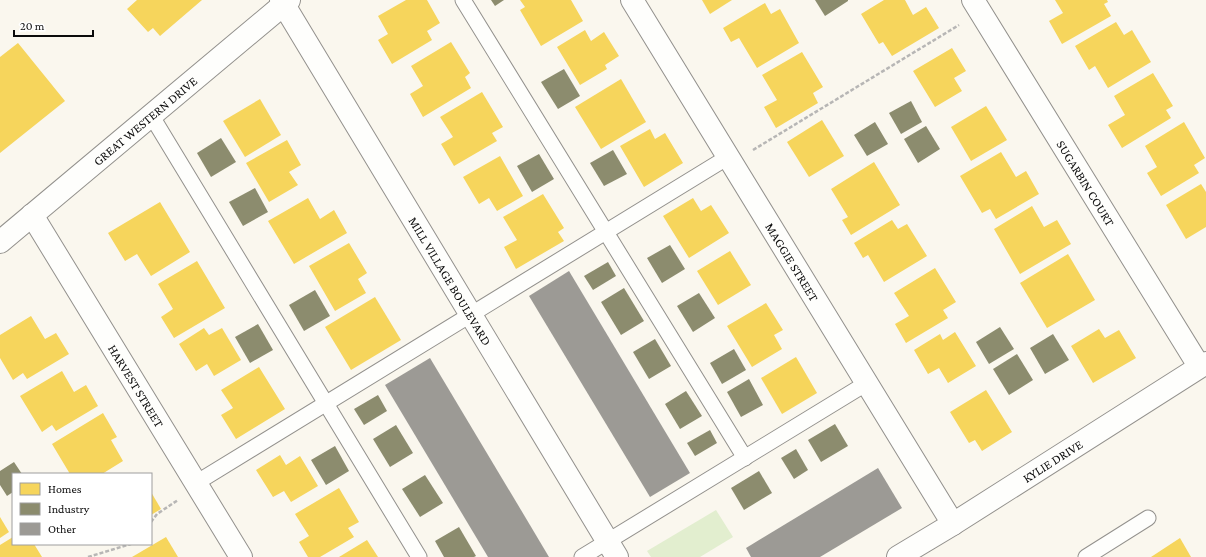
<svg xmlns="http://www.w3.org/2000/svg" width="1206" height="557" font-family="'Crimson Pro',serif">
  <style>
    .green { fill: #e2eecf }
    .homes { fill: #f6d55c }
    .industry { fill: #8c8c6e }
    .building { fill: #9c9a95 }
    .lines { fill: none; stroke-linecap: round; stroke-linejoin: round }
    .lane-casing { stroke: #93918d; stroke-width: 17 }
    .street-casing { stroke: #93918d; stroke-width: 24 }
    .path { stroke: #b7b6b5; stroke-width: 2.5; stroke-dasharray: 4 2; stroke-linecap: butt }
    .lane { stroke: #fefefc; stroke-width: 15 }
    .street { stroke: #fefefc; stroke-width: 22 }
    .labels { text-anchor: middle; stroke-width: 4; stroke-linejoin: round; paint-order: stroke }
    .street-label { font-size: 13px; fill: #0b0b0b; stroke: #fff }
  </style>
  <rect width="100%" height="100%" fill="#faf7ee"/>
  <!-- green -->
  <polygon class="green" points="716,510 733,537 700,557 651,557 647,551"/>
  <!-- homes -->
  <g class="homes">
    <polygon points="137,0 202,0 160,36 153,28 148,32 127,9"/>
    <polygon points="406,0 427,0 440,23 427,31 432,40 392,64 378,40 388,34 378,16"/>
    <polygon points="520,0 571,0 583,21 541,46 520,10 525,7"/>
    <polygon points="702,0 732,0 710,14"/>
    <polygon points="884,0 905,0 913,15 926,7 939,28 892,56 883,42 879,44 861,14"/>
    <polygon points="1055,0 1107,0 1108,2 1104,4 1111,16 1062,44 1049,21 1063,13"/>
    <polygon points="765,3 771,14 780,9 799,43 757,68 739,38 731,42 723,28"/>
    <polygon points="1116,22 1124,35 1132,30 1151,62 1108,88 1095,66 1089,70 1075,46"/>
    <polygon points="585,30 591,41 604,32 619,56 605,65 607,69 580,85 557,47"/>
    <polygon points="451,42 470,73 465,77 471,88 423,117 410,94 423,86 411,66"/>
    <polygon points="18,43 65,101 0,153 0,57"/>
    <polygon points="952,48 966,71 954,78 962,91 935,107 913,71"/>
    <polygon points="802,52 823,87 813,93 818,103 776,128 764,107 777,100 762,75"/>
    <polygon points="1153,73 1173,106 1166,110 1171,118 1122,148 1108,125 1125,115 1114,96"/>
    <polygon points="621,79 646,122 601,149 575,107"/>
    <polygon points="482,92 503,127 492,133 497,141 454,166 441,144 453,137 440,117"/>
    <polygon points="260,99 281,135 245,157 223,121"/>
    <polygon points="986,106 1007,140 971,161 951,127"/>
    <polygon points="822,120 844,156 809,177 787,142"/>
    <polygon points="1184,122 1205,158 1194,165 1199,173 1161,196 1147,173 1157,167 1145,146"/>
    <polygon points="650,129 655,139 665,133 683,163 644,187 620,146"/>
    <polygon points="287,140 301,165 289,172 298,185 269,202 246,163"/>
    <polygon points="1001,152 1016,177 1026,171 1039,194 996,219 990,209 982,213 960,176"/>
    <polygon points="500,156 523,196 497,211 489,198 479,204 463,177"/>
    <polygon points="874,162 900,205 851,235 842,220 848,217 831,189"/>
    <polygon points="1201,184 1206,192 1206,227 1186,239 1166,205"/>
    <polygon points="543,194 564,228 558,232 564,241 516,269 504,247 517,240 503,217"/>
    <polygon points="308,198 320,219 334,210 347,233 294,264 268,221"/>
    <polygon points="693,198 701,211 711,205 729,233 689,258 663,216"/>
    <polygon points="160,202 190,252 151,276 137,254 125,261 108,233"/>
    <polygon points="1032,206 1044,227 1057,220 1071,244 1020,274 994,229"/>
    <polygon points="892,220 898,229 907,224 927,256 884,282 868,255 863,258 854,243"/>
    <polygon points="349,243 367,273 358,279 366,293 335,311 309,266"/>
    <polygon points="730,251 751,285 718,305 697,271"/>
    <polygon points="1068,254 1095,300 1047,328 1020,283"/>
    <polygon points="197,261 225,308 174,338 161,317 173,309 158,284"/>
    <polygon points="935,268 956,302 943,310 948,318 906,343 895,324 909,316 894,293"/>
    <polygon points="375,297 401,340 351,370 325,327"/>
    <polygon points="766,303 783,330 774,335 782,349 752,367 727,326"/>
    <polygon points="31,316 45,339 56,333 69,354 27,379 23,373 13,380 0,358 0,335"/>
    <polygon points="204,328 209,335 222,328 241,360 214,376 207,364 196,371 179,344"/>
    <polygon points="1099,329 1105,338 1119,330 1136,358 1093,383 1071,346"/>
    <polygon points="955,332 976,366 948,383 939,368 928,374 914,350 940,334 943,340"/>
    <polygon points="796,357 817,393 782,414 761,378"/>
    <polygon points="259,367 285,409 236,439 221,415 233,408 221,390"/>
    <polygon points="62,371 74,392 86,385 98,406 56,431 52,425 42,432 20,396"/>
    <polygon points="986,390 1012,432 982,451 975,440 969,443 950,412"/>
    <polygon points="103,413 117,437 111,440 123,461 102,474 70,474 52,444"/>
    <polygon points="280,455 286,465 300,456 318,486 291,502 284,491 273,497 256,470"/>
    <polygon points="339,488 359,522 348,528 354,537 320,557 308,557 299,542 309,536 295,514"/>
    <polygon points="151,492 161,509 151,515"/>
    <polygon points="0,517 9,532 0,538"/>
    <polygon points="13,537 13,544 34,544 42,557 0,557 0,545"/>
    <polygon points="166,537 178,557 132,557"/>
    <polygon points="1180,538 1191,557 1151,557"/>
    <polygon points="367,540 378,557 339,557"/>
  </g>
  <!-- industry -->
  <g class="industry">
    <polygon points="491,0 504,0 495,6"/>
    <polygon points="815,0 848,0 848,1 825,16"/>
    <polygon points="564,69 580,96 558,109 541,82"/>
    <polygon points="911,101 922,122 901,134 889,113"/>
    <polygon points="875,122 888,144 867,156 854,135"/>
    <polygon points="926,126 940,149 918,163 904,139"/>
    <polygon points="221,138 236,162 211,177 197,153"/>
    <polygon points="613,150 627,174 604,186 590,163"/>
    <polygon points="539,154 554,179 532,192 517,166"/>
    <polygon points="255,188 268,212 243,226 229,202"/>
    <polygon points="670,245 685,269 662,283 647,258"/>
    <polygon points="608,262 616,276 593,290 584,276"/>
    <polygon points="624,288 644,321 621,335 601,302"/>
    <polygon points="315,290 330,316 304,331 289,305"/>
    <polygon points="699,293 715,318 693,332 677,306"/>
    <polygon points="258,324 273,350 250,363 235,337"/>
    <polygon points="1000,327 1014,349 989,364 976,342"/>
    <polygon points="1053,334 1069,360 1045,374 1030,348"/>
    <polygon points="655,339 671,366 649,379 633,352"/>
    <polygon points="734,349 746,370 722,384 710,363"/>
    <polygon points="1017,354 1033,380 1009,395 993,369"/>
    <polygon points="749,379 763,405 741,417 727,392"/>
    <polygon points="686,391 702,416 680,429 665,404"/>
    <polygon points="378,395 387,411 364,425 354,409"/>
    <polygon points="835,424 848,446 821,462 808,440"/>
    <polygon points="396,425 413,453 390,467 373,439"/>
    <polygon points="710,430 717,443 695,456 687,443"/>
    <polygon points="335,446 349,471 326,485 311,460"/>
    <polygon points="796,449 808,470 794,479 781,458"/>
    <polygon points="14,462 22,474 13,474 13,492 7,496 0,485 0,471"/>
    <polygon points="759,471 772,493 744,510 731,488"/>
    <polygon points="425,475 443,503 420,517 402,489"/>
    <polygon points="459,527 476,556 474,557 444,557 435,541"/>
  </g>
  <!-- building -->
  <g class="building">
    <polygon points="569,271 690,473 650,497 529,296"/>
    <polygon points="430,358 521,510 549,557 488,557 385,385"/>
    <polygon points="878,468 902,508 820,557 751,557 746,548"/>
  </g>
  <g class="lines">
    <defs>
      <g id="lane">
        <polyline points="463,0 745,458"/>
        <polyline points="151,115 419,557"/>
        <polyline points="196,483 728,157"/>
        <polyline points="582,557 867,383"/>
        <polyline points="1086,557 1148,518"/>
      </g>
      <g id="street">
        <path id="s1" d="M281,0L617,557"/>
        <path id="s2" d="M632,0L953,524"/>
        <path id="s3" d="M973,0L1199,366"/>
        <path id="s4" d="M32,215L241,557"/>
        <path id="s5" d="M0,242L289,0"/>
        <path id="s6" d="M898,557L953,524L1206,363"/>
      </g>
    </defs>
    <!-- lane casing -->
    <use href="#lane" class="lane-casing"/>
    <!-- street casing -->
    <use href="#street" class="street-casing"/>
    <!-- path -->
    <g class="path">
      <polyline points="753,150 959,25"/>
      <polyline points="151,522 157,514 178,500"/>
      <polyline points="88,557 131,544"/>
    </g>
    <!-- lane -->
    <use href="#lane" class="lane"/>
    <!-- street -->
    <use href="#street" class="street"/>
  </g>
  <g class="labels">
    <!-- street labels -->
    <g class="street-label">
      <text dy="5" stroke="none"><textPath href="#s5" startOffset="189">GREAT WESTERN DRIVE</textPath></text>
      <text dy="5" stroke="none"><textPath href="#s3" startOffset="215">SUGARBIN COURT</textPath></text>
      <text dy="5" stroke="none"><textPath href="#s2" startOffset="307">MAGGIE STREET</textPath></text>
      <text dy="5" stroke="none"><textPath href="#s1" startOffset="328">MILL VILLAGE BOULEVARD</textPath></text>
      <text dy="5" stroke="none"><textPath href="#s4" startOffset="200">HARVEST STREET</textPath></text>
      <text dy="5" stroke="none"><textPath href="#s6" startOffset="182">KYLIE DRIVE</textPath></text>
    </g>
  </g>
  <!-- legend -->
  <rect x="12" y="473" width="140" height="72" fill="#ffffff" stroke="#9d9d9d"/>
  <rect x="20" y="483" width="20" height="12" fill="#f6d55c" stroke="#9d9d9d"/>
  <text x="48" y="493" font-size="12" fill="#0b0b0b">Homes</text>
  <rect x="20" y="503" width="20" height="12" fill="#8c8c6e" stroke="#9d9d9d"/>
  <text x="48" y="513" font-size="12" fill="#0b0b0b">Industry</text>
  <rect x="20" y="523" width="20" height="12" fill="#9c9a95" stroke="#9d9d9d"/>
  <text x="48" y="533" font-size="12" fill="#0b0b0b">Other</text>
  <!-- scale -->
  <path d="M14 30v6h79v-6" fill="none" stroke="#0b0b0b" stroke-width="2"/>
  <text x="20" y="30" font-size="12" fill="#0b0b0b" stroke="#ffffff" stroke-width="3" paint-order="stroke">20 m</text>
</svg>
